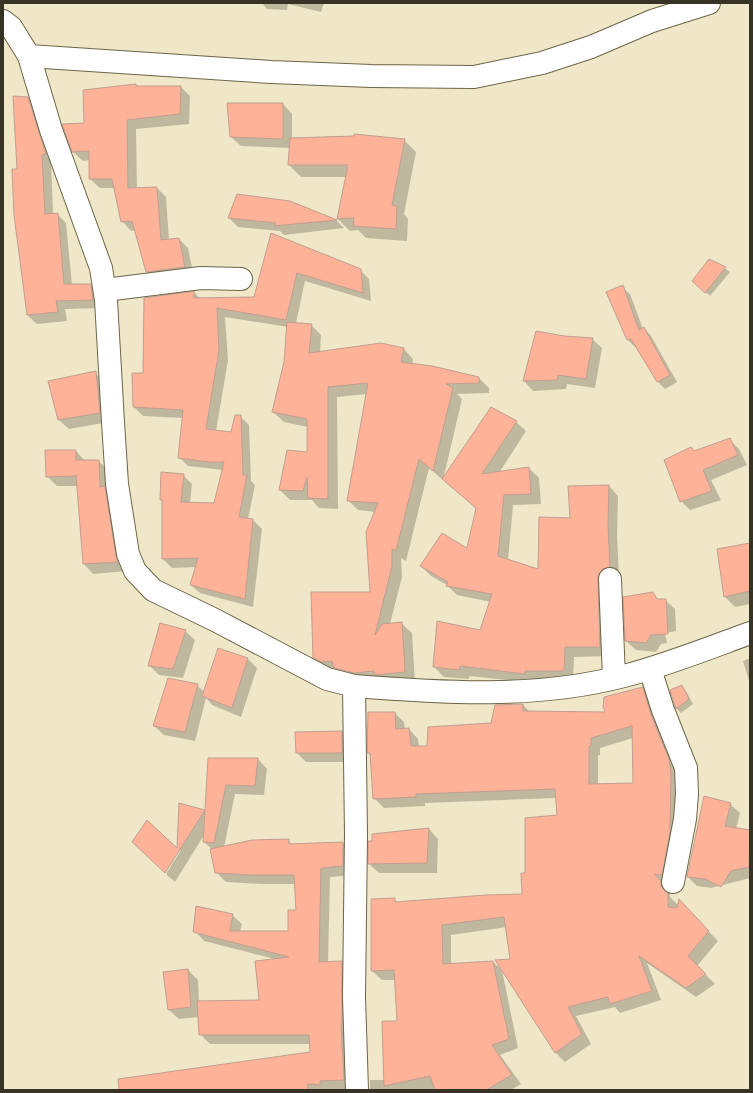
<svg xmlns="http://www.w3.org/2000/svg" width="753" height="1093" font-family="Bitter,serif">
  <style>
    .shadow { fill: #0003; fill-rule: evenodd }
    .building { fill: #feb297; stroke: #c09e92; fill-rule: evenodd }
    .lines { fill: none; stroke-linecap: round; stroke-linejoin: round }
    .minor-casing { stroke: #6c6548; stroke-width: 24 }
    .minor { stroke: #fff; stroke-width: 22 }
  </style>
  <rect width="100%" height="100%" fill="#efe7c7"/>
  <!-- shadow -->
  <g class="shadow">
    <polygon points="262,3 324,3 321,12 288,4 287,10 267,9"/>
    <polygon points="136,85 138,87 181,87 190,96 189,124 136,129 137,188 157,188 166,197 169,240 179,239 188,248 194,277 156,281 147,272 136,230 131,231 122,221 115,188 100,188 90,179 90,160 83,161 73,152 85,124 84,90"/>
    <polygon points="28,98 37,107 55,163 51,163 53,214 57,214 66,223 72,285 90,285 100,295 102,308 65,309 67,321 37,324 27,315 18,170"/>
    <polygon points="283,104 292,114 292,139 404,140 416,152 404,214 408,219 407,241 366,238 358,230 350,231 338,219 347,177 301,177 289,165 290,148 241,146 231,137"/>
    <polygon points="290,202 336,220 344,228 284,235 280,231 238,227 229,218"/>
    <polygon points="272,234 360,270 369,279 371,301 305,281 296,323 311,325 321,335 320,353 403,348 413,359 412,365 479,378 489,388 489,393 457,394 462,399 443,480 429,468 406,561 401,558 402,577 390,624 401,623 412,633 415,682 364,683 325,668 314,657 371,593 375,512 358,510 348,500 367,394 337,397 338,509 319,508 312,500 290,500 280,490 308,453 308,427 284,422 273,412 285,362 288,327 225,317 228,360 216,431 232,433 240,416 249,425 251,481 255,485 248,519 253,520 262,529 253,607 200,593 191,585 196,567 172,568 163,559 163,502 161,499 183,475 192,484 190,503 215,504 223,470 188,466 179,457 183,418 143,416 134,407 144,374 145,299 194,292 200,299 254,298"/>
    <polygon points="725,268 730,272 710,296 698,286"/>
    <polygon points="622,287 630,294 643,329 644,328 651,336 677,382 665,389 658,382 636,347 635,347 628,340"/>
    <polygon points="537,332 564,337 592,339 602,348 595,388 567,384 566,389 533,391 524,381"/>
    <polygon points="95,373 105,382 109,422 69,429 59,420"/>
    <polygon points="516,422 526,431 499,473 529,468 539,478 541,504 513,505 508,560 539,570 571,519 609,486 618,496 617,536 619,576 610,656 574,657 573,680 535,683 469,676 469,679 444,677 434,667 481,631 491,602 457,595 447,585 431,576 421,566 467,550 476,509 444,479"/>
    <polygon points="730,440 739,449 747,465 711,480 721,500 690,510 681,501 691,448 695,452"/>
    <polygon points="76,451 85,461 99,461 108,471 127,571 93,574 84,564 78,486 57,486 47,476"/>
    <polygon points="750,544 750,604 735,607 725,597"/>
    <polygon points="652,593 659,600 665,600 675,609 676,631 665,633 667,643 661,644 656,652 636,650 626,641"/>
    <polygon points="185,631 195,640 183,678 159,675 149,665"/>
    <polygon points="247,658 257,668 241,717 212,705 206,698 195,741 164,735 154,726 197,685 204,692"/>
    <polygon points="750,658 750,684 743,661"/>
    <polygon points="681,686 686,691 693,704 681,713 677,709 671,691"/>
    <path d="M642,688L652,698L678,769L671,884L661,883L670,891V897L678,905L679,901L718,941L697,966L715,984L696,997L647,963L661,1000L620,1013L615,1007L576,1016L591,1044L565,1062L556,1053L502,970L518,1048L500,1055L521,1084L511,1090H370V1080H385L398,1022L395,980H382L372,971L394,899L398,903L523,895L526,874L558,816L557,798L425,803V806L384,808L374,798L371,756L368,753L369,713H395L404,722L405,730L409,729L418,739L419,747H428L492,724L523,705L530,712L607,714ZM633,738L634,784L598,785V755H600V748ZM507,927L512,960L501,969L493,962L451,965V935Z"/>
    <polygon points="342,732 351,741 352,762 306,762 297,753"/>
    <polygon points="209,759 258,759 267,769 264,795 235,794 224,847 288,840 293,845 343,843 352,852 352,875 330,877 328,963 342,962 351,971 353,1090 153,1090 311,1053 311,1044 210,1044 200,1034 199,1017 179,1019 169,1010 188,970 198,980 199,1002 260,1001 275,959 204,941 195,931 232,915 242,924 240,932 289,932 297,911 296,884 261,884 226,882 216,872 212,849 204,842 204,835 175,882 166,874 181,850 178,851 180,804 206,811"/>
    <polygon points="730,804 740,813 736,829 750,831 750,878 711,888 697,886 688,877"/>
    <polygon points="429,829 438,839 437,873 379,873 369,864"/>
  </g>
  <!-- building -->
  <g class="building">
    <polygon points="136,84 136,86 181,86 180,114 127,120 128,188 157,187 161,240 179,238 185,267 146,272 132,221 121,222 112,179 89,179 89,151 72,152 62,124 84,123 83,90"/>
    <polygon points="13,96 28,97 46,154 42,155 45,214 58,213 64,284 91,284 93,300 56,301 58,312 27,315 14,215 12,169 17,169"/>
    <polygon points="227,103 283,103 283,139 230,137"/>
    <polygon points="354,134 405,139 392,205 397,206 396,229 353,226 354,218 337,219 348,165 288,165 290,138 354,136"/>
    <polygon points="237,194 290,201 337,220 274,226 276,223 228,218"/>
    <polygon points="271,233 361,269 363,293 297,273 286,320 217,308 219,350 206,429 231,432 235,415 241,415 243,475 247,475 239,517 253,519 245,599 190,585 198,558 162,559 162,500 160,500 161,472 184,474 181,502 214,503 224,462 209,462 178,458 183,410 133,407 132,373 143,373 144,298 194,291 194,298 254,297"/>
    <polygon points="709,259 726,267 705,293 692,281"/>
    <polygon points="623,285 639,330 644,327 670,375 657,382 631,339 627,340 606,292"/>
    <polygon points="287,322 312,324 309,353 381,343 404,348 401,362 432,366 479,377 479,383 446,384 453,388 433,471 419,459 396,551 392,549 392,566 375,635 382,624 402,622 405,672 375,675 374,671 354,673 334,668 332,661 322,662 313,658 311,592 370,592 366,532 378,503 347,501 368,383 328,387 328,499 308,498 307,477 303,491 279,490 287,450 307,452 307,419 272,412 284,362"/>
    <polygon points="536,331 564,336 593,338 586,379 558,375 557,380 523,381"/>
    <polygon points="96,371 100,413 58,420 48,381"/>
    <polygon points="491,407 517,421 482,474 529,467 531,494 504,495 498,556 538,569 539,517 570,518 568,486 609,485 608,525 610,567 603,569 599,574 598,580 600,647 565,647 564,671 525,671 525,674 460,666 459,670 433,667 437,621 480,630 492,594 446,586 448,582 420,566 442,533 467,548 476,508 442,479"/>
    <polygon points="730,438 738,455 703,470 712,491 680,502 664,460 691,447 694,451"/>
    <polygon points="45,450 76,450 76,460 99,460 100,487 105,486 116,556 118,562 83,564 76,475 76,476 46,477"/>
    <polygon points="750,543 750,591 724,597 717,549"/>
    <polygon points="653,592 657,599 666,599 668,634 651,635 646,643 625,641 623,597"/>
    <polygon points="160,623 186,630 173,669 148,666"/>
    <polygon points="218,648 248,658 232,708 202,696"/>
    <polygon points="168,678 198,684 185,732 153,726"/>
    <polygon points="682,685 689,699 676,709 670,690"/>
    <path d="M643,687L651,715L669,759L671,774L670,832L662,875L654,874L661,881V886L665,891L668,893V907L677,908L679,899L709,931L688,956L706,974L686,988L639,956L652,991L610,1004L608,997L568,1007L582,1034L555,1053L495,960L510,959L504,917L442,925L443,964L493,961L509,1039L492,1045L512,1075L486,1090H435L430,1076L384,1086L382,1021H397L394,970L371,971V899L395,898V902L486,895L522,894L521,873H525V818L557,815L555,789L416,794V797L373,799L370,753H367L368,712H395L396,729L409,728L411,746H427L428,727L491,723L495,705L523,704V711L605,712L603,707L604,697ZM632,726L633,783L589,784V746H591V738Z"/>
    <polygon points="342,731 342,753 296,753 295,732"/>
    <polygon points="208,758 258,758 255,786 226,785 214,843 203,842 205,810 165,873 132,842 147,820 177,848 179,803 205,810"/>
    <polygon points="704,796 731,803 725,826 750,830 749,867 731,871 721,887 705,879 687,877"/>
    <polygon points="429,828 427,863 368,864 368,841 372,841 372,834"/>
    <polygon points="289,839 289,844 343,842 343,866 321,868 319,962 342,961 342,1025 341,1025 344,1080 320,1081 320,1085 308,1084 308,1090 119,1090 118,1079 310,1052 309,1035 199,1035 197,1001 259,1000 255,961 289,957 193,932 196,906 233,914 230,931 288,931 288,910 296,910 294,875 251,875 215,873 210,849 252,840"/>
    <polygon points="188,969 191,1007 168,1010 163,972"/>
  </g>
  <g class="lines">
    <defs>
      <g id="minor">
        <polyline points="3,21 11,27 29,56 51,130 101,268 106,300 113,422 117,484 128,554 135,571 153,590 215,620 327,679 354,686 356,834 354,997 357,1090"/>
        <polyline points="29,56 271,72 371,76 474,77 542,63 591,47 652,21 709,3"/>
        <polyline points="105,290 201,278 241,279"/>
        <polyline points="610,579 614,678"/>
        <polyline points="650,669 663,710 686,768 687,794 685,819 673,882"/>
        <path d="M354,686C444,693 536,699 624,676C667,665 709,648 750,633"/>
      </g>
    </defs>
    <!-- minor casing -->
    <use href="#minor" class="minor-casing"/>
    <!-- minor -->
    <use href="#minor" class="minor"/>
  </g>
  <!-- border -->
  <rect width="753" height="1093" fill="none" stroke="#363326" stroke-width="8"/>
</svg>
